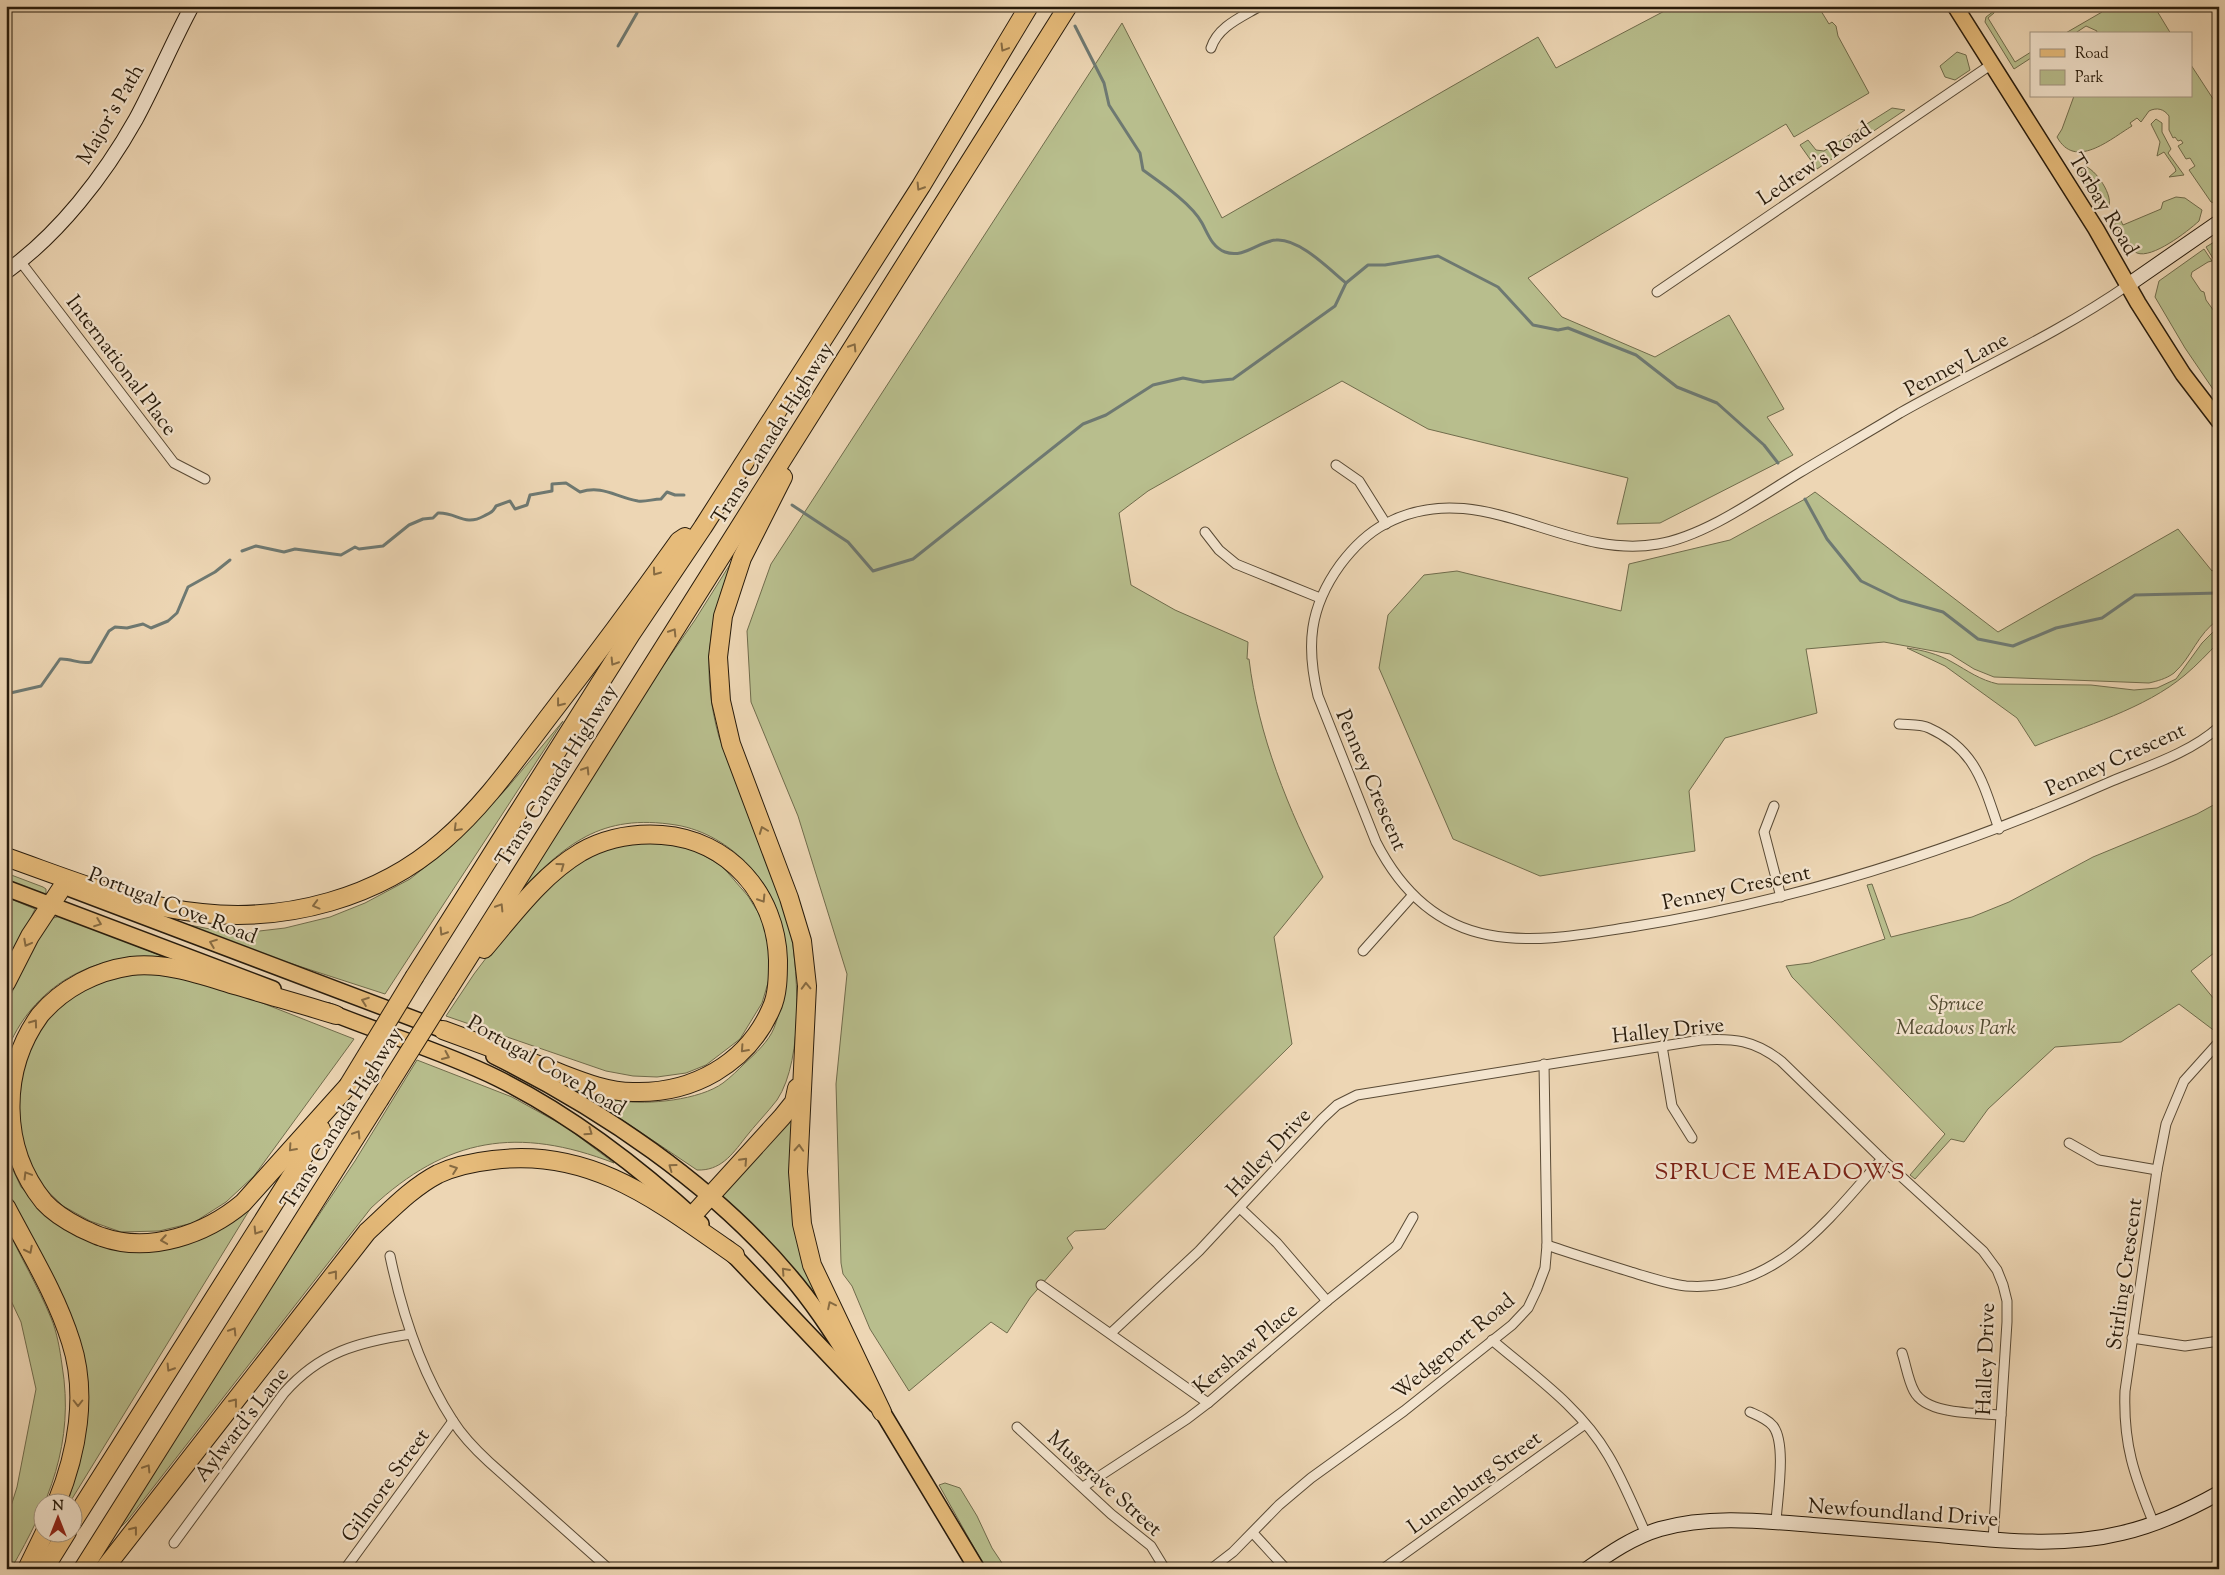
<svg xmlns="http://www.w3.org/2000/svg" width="2225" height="1575" font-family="'Sorts Mill Goudy',serif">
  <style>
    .green { fill: #b8be8d; stroke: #706c4c }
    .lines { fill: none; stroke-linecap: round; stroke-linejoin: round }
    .stream { stroke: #6e7972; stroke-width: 3 }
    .street-casing { stroke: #594a35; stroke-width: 11 }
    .secondary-casing { stroke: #281b0b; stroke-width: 16 }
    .primary-casing { stroke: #281b0b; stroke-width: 18 }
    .highway-casing { stroke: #281b0b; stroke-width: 20 }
    .street { stroke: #f3e4ce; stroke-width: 9 }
    .secondary { stroke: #f3e4ce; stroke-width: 14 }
    .primary { stroke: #e6bb7a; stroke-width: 15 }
    .highway { stroke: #e6bb7a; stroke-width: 18 }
    .highway-bridge-casing { stroke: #281b0b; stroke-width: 20; stroke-linecap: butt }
    .highway-bridge { stroke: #e6bb7a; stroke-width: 18 }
    .oneway { stroke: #876b42 }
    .labels { text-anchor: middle; stroke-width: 4.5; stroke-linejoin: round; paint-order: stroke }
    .street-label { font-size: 21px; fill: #281b0b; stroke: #f3e4ce }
    .park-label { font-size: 21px; font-style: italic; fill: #534c32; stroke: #f3e4ce }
    .quarter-label { font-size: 24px; letter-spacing: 1px; fill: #7a1f14; stroke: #f3e4ce }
  </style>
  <rect width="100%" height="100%" fill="#edd6b4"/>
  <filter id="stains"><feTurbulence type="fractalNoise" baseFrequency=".004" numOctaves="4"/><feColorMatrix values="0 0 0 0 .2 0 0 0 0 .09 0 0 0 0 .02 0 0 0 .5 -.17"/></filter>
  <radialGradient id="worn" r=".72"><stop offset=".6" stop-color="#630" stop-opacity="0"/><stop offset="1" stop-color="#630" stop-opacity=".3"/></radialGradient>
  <!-- green -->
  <g class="green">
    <path d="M1674,6H1818L1829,24L1832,22L1836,26L1838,36L1869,93L1794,137L1786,124L1528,278L1562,317L1655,357L1729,315L1784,409L1767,417L1793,455L1660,523L1617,524L1628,478L1428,429L1342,381L1148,491L1119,513L1131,585L1175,610L1248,642L1247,659H1249C1258,735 1289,811 1323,877L1274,937L1292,1044L1105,1229L1075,1231L1067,1238L1073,1248L1030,1298L1007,1333L991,1322L909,1391L870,1329L852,1286L843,1274L841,1263L836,1084L847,974L798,816L751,702L747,631L771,564L1122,23L1222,218L1538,37L1556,68Z"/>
    <polygon points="2104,6 2154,6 2171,34 2096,34 2097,31 2086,26 2074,34 2064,34 2102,12"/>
    <polygon points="1994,11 1994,13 1988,18 2015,62 2031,52 2031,58 2014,69 1985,22 1986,17"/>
    <polygon points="1957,52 1966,55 1970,70 1955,80 1945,77 1940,66"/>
    <path d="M2191,65L2219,108V204L2211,202L2189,170L2195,166L2190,158L2186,159L2178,146L2183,143L2181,140L2178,141L2175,137L2173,138L2169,130V116C2164,109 2157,107 2149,111L2141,122L2137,118L2130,123L2132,126C2109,140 2075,170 2057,137L2062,129L2074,96H2191Z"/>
    <polygon points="1892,108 1905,110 1817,169 1800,145 1808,140 1816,150 1824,151"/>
    <polygon points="2156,119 2162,123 2162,132 2171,149 2168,153 2184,175 2169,177 2176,171 2175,168 2164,152 2157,156 2160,142 2151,124"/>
    <path d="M2084,166C2095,168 2115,197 2108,208L2107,206H2101L2083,181L2081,171H2079Z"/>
    <path d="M2176,197L2185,198L2202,210L2199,221C2187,232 2152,259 2137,253C2127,248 2122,236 2117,228L2118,226L2115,225L2113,216L2118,215L2123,225L2161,209L2163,202Z"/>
    <polygon points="2219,239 2219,255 2214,260 2206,247"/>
    <polygon points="2204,249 2212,261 2208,262 2192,272 2191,276 2201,291 2204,292 2206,300 2219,318 2219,368 2214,372 2219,379 2219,398 2185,348 2155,297 2159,281"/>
    <path d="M1815,492L1998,632L2178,529L2212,571L2219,566V619C2197,634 2192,657 2174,673C2166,679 2157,681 2149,683L1994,677L1974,669L1950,654L1884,642L1806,649L1817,713L1725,738L1689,791L1695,851L1540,876L1453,839L1379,668L1388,615L1424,575L1457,571L1621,611L1629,564L1730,540L1805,499Z"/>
    <path d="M734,558C708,619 701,672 719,737L788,916C798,964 805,1058 777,1100C767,1113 755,1125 745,1138C732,1155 720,1171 697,1170L627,1123L546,1072C569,1083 595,1097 620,1101C648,1105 700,1100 723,1083C731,1077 738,1070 745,1063C755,1054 769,1041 774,1028C781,1011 782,994 783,976C783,965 785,953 784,942C780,886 731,834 676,825C600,813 566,844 516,895L647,689L695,620Z"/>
    <path d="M2219,626V642C2208,653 2197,665 2185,675C2145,709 2084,726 2035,746L2017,718L1945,666L1907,648C1922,650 1938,654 1952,662C1968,671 1980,680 1998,684L2091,685L2134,690L2157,688L2176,679L2202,643Z"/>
    <polygon points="563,721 385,994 274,958 169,921 220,931 251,932 285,928 330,917 365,903 410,879 455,843 508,787"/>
    <polygon points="2219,802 2219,949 2191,971 2219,1005 2219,1031 2216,1032 2179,1004 2121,1042 2055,1047 1988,1109 1964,1142 1951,1139 1915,1179 1910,1175 1945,1134 1792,977 1786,966 1810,963 1885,939 1867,885 1872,884 1891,937 1972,917 2009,902 2093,857 2197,814"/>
    <polygon points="666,839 698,852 722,866 748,896 767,927 770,955 770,976 762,1003 740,1039 706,1065 686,1073 657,1077 633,1076 606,1071 446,1016 474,974 527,904 594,851 627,840"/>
    <polygon points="6,873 43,887 46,889 46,893 43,895 6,881"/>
    <polygon points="6,897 35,909 6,970"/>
    <path d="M60,916L162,956L165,960C95,949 31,987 6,1053V1007L29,951L50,919Z"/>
    <polygon points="121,973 163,974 224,988 354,1039 254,1176 226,1202 193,1223 159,1231 121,1232 90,1221 63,1206 39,1183 23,1156 13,1080 37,1026 75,990"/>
    <path d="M417,1060L512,1097L566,1127L614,1163C518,1126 447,1137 371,1208L127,1521L107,1541L235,1340L355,1161Z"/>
    <polygon points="796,1108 791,1163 830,1319 722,1201 720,1193"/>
    <polygon points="6,1155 21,1187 47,1215 165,1245 258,1196 70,1502 68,1502 77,1470 85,1395 19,1218 6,1193"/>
    <path d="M6,1225C20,1257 38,1286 51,1318C57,1332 60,1350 62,1365C75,1443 49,1503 11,1569H6V1522L17,1487L36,1389L21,1322L6,1290Z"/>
    <polygon points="945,1483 960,1488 977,1516 992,1548 1006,1569 986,1569 939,1485"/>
  </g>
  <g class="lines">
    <!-- stream -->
    <g class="stream">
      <path d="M1075,26L1104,83L1109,105L1140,153L1143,170C1161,183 1192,204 1202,223C1208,234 1212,247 1225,252C1244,259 1259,241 1276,240C1299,238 1329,269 1346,283"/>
      <polyline points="618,46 637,13 638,6"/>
      <polyline points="1805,499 1827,539 1861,581 1900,600 1943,612 1978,639 2013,646 2056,628 2102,618 2135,595 2219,593"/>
      <polyline points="792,505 848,542 873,571 913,559 1083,424 1106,415 1153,385 1183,378 1203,382 1233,379 1335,306 1346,283 1368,265 1385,265 1438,256 1498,287 1533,325 1558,330 1568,328 1636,355 1677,387 1717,403 1764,445 1778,463"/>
      <path d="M242,551L256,546L284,552L295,549L341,555L355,547L359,549L383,546L409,525L423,519L433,518L438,513C457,512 464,527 484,516C490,513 493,512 496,506L510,501L515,509L527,505L530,495L552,491V484L566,483L580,492C603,485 615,497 638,501C646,502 653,499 661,499L667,492L675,495H684"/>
      <path d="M6,694L41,686L60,659C71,658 80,665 91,662L109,631L115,627L127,628L143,624L151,628L168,621L177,613L188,587L215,572L230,560"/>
    </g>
    <defs>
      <g id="street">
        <path d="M1211,48C1218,26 1242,17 1260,6"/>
        <polyline points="20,261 174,463 205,479"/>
        <path d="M2128,285C2056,335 1976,370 1900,413C1867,433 1832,453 1799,473C1758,498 1705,536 1658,544C1563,561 1480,473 1385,524C1366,534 1352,549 1340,565C1309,608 1306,646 1318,696L1376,842C1400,889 1435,925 1489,935C1536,944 1585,934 1631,927C1798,901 1958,849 2112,781C2148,766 2190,753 2219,727"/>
        <polyline points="1657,292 1992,64"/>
        <polyline points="1336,465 1359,481 1386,524"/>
        <polyline points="1205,532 1219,550 1236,564 1320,598"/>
        <path d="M1899,724C1908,725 1921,724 1929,728C1977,750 1983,784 1999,829"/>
        <polyline points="1774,806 1764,832 1781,897"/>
        <polyline points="1363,951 1412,896"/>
        <polyline points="1662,1046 1672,1106 1692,1138"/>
        <polyline points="2069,1143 2099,1160 2157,1170"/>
        <polyline points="1240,1208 1277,1243 1327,1301"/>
        <path d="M1547,1245C1575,1255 1603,1263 1631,1272C1648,1277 1668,1284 1686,1286C1775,1293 1829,1219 1882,1159"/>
        <path d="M390,1256C402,1313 421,1372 453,1421C463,1437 476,1450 489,1462L609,1569"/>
        <polyline points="1041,1285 1208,1403"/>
        <path d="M1111,1333L1199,1251L1322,1119L1337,1105L1357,1095L1701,1040C1734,1038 1754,1040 1781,1061L1882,1159L1983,1251L1997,1270L2003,1285L2007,1301V1322L1993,1540"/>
        <polyline points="2132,1338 2185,1346 2219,1341"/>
        <path d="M1492,1340C1533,1375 1580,1407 1608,1455C1623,1480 1634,1508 1646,1534"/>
        <path d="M1902,1353C1906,1365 1908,1380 1914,1391C1926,1415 1977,1413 2001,1415"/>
        <path d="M1750,1412C1759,1416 1767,1419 1773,1426C1787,1444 1777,1500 1776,1522"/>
        <polyline points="1017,1427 1111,1514 1151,1546 1165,1569"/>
        <polyline points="1083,1487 1187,1419 1208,1403 1327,1301 1397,1245 1413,1217"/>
        <path d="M2154,1524C2134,1475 2123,1444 2125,1391L2157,1170L2166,1124L2184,1081L2219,1042"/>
        <polyline points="1253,1533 1286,1569"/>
        <path d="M174,1543L284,1393C320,1352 358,1342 411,1334"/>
        <polyline points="345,1569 453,1421"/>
        <polyline points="1211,1569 1233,1552 1279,1505 1311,1478 1404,1411 1512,1325 1528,1308 1537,1289 1545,1268 1547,1245 1544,1064"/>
        <polyline points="1383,1569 1585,1424"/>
      </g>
      <g id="secondary">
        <path d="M6,272C59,234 104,176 136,119C156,82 172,43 192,6"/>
        <polyline points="2128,285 2219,222"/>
        <path d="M1587,1569C1610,1553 1633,1537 1660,1529C1709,1515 1763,1521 1813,1525C1859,1529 1904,1532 1949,1536C2005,1541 2066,1547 2122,1533C2157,1525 2187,1511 2219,1493"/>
      </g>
      <g id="primary">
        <polyline points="1955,6 2096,229 2138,303 2183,374 2219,421"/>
        <polyline points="6,888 273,989"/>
        <polyline points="71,889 438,1028"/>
        <path d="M327,1011C383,1034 442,1051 497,1078C572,1115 639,1167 701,1224"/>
        <path d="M494,1056C601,1109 711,1183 789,1275C813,1303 833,1333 852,1365"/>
        <polyline points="727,1248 876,1405"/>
        <polyline points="877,1403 977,1569"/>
      </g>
      <g id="highway">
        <polyline points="783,477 742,558 723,616 718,657 721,701 731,744 789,898 802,941 807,986 798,1172 802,1224 812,1265 882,1412"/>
        <path d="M6,857C69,879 135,907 202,913C287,922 378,898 443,841C485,805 517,758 550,715C594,658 637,600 679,541L685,537"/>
        <polyline points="415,976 631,634 703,527 921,186 1029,6"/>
        <polyline points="6,983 30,936 63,886"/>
        <polyline points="446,993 1068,6"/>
        <path d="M336,1015C304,1005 271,996 238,986C204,976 168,962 131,966C96,971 63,988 40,1015C0,1070 0,1148 44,1202C54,1213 69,1222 81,1228C88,1231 95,1235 102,1237C150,1254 206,1234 243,1203L348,1086"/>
        <path d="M443,1030C479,1043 514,1056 549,1069C576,1079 604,1092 633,1092C692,1094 747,1064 771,1009C778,995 778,975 778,960C776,894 729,840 662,835C633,833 606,838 581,852C542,875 513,915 484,949"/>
        <path d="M6,1207C29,1251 56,1294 71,1342C88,1394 77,1453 57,1502"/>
        <polyline points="692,1216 782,1117 794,1102 797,1088"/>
        <polyline points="72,1523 321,1129"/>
        <polyline points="27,1569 45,1532"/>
        <polyline points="44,1569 67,1532"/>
        <polyline points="83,1569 379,1100"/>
        <path d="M104,1569L367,1232C389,1212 411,1188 438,1174C455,1166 475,1162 493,1160C591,1147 659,1202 735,1255"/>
      </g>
    </defs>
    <!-- street casing -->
    <use href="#street" class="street-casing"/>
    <!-- secondary casing -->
    <use href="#secondary" class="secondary-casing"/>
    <!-- primary casing -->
    <use href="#primary" class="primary-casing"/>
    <!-- highway casing -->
    <use href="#highway" class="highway-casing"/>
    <!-- street -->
    <use href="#street" class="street"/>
    <!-- secondary -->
    <use href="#secondary" class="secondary"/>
    <!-- primary -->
    <use href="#primary" class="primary"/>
    <!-- highway -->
    <use href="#highway" class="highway"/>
    <defs>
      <g id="highway-bridge">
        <polyline points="348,1086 415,976"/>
        <polyline points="379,1100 446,993"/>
      </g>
    </defs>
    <!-- highway-bridge casing -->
    <use href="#highway-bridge" class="highway-bridge-casing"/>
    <!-- highway-bridge -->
    <use href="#highway-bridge" class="highway-bridge"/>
  </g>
  <!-- one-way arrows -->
  <defs><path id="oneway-chevron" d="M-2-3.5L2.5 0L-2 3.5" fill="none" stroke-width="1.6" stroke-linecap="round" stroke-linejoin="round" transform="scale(1.25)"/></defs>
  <g class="oneway">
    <use href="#oneway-chevron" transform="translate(1004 48) rotate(121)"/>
    <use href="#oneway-chevron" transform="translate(920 187) rotate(122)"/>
    <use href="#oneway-chevron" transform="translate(853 347) rotate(-58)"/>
    <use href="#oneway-chevron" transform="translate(656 572) rotate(126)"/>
    <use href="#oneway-chevron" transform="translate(673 632) rotate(-58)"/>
    <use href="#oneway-chevron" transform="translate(614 662) rotate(122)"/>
    <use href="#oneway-chevron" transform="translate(560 703) rotate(128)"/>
    <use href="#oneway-chevron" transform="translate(586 770) rotate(-58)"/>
    <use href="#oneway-chevron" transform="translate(457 828) rotate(135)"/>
    <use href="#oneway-chevron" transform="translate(763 830) rotate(-111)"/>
    <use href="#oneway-chevron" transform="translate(561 866) rotate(-36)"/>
    <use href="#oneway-chevron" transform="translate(762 899) rotate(58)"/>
    <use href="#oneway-chevron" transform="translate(316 905) rotate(165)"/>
    <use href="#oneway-chevron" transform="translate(500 907) rotate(-58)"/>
    <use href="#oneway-chevron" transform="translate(98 923) rotate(21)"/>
    <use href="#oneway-chevron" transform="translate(443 932) rotate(122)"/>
    <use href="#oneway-chevron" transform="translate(27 943) rotate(118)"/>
    <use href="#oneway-chevron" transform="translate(213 943) rotate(-159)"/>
    <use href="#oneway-chevron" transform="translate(806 986) rotate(-92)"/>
    <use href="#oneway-chevron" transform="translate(365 1001) rotate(-160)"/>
    <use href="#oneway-chevron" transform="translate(34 1023) rotate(-54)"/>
    <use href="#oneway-chevron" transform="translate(744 1049) rotate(132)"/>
    <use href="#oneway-chevron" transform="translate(446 1056) rotate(24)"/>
    <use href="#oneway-chevron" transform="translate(589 1132) rotate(35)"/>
    <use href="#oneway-chevron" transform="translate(357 1134) rotate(-58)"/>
    <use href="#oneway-chevron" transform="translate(292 1148) rotate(132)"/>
    <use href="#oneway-chevron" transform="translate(799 1148) rotate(-87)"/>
    <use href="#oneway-chevron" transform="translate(744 1161) rotate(-47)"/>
    <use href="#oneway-chevron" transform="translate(672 1167) rotate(-144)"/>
    <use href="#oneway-chevron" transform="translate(454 1169) rotate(-20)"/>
    <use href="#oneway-chevron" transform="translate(27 1175) rotate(-121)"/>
    <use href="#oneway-chevron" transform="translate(257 1231) rotate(122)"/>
    <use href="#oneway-chevron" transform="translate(164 1240) rotate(171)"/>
    <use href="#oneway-chevron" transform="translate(29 1250) rotate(63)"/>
    <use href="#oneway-chevron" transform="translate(785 1271) rotate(-132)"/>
    <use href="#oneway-chevron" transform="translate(334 1274) rotate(-52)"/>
    <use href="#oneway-chevron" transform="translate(831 1305) rotate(-116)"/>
    <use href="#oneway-chevron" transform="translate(233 1331) rotate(-58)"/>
    <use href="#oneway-chevron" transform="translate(170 1368) rotate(122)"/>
    <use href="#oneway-chevron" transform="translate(234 1402) rotate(-52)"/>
    <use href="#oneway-chevron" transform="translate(78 1403) rotate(90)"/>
    <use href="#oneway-chevron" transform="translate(147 1468) rotate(-58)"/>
    <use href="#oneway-chevron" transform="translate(134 1530) rotate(-52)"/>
  </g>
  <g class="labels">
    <!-- street labels -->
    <g class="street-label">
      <text transform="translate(110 114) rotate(-60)" y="7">Major's Path</text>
      <text transform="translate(1814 163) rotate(-34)" y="7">Ledrew's Road</text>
      <text transform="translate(2104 204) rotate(59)" y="7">Torbay Road</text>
      <text transform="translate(1956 364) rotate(-28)" y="7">Penney Lane</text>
      <text transform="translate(122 365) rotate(53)" y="7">International Place</text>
      <text transform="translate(772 433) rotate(-58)" y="7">Trans Canada Highway</text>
      <text transform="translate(2115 759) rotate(-24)" y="7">Penney Crescent</text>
      <text transform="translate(556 775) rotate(-58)" y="7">Trans Canada Highway</text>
      <text transform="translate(1372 780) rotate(67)" y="7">Penney Crescent</text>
      <text transform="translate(1736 887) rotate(-12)" y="7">Penney Crescent</text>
      <text transform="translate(173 905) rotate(21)" y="7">Portugal Cove Road</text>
      <text transform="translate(1668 1030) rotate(-6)" y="7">Halley Drive</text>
      <text transform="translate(547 1065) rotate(30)" y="7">Portugal Cove Road</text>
      <text transform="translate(341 1118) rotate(-58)" y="7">Trans Canada Highway</text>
      <text transform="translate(1268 1152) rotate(-47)" y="7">Halley Drive</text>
      <text transform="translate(2124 1274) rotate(-82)" y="7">Stirling Crescent</text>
      <text transform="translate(1453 1346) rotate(-40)" y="7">Wedgeport Road</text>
      <text transform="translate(1245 1348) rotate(-40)" y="7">Kershaw Place</text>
      <text transform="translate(1985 1359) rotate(-88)" y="7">Halley Drive</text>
      <text transform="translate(241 1424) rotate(-52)" y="7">Aylward's Lane</text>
      <text transform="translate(1474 1482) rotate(-36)" y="7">Lunenburg Street</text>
      <text transform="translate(1105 1483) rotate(42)" y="7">Musgrave Street</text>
      <text transform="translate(385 1485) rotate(-54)" y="7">Gilmore Street</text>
      <text transform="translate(1903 1512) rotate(4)" y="7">Newfoundland Drive</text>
    </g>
    <!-- park labels -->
    <g class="park-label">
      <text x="1956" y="1010">Spruce<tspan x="1956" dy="24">Meadows Park</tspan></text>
    </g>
    <!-- quarter labels -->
    <g class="quarter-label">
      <text x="1780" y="1179">SPRUCE MEADOWS</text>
    </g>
  </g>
  <!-- margin -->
  <rect width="2225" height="1575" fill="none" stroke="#edd6b4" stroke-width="25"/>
  <rect x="8" y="8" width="2210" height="1560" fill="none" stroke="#281b0b" stroke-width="2.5"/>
  <rect x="12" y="12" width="2200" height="1550" fill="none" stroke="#281b0b"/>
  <!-- legend -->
  <rect x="2030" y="32" width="162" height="65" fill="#f3e4ce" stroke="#a29480"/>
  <rect x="2040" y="49" width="25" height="8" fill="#e6bb7a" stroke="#a29480"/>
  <text x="2075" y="58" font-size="15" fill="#281b0b">Road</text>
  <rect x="2040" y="70" width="25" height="15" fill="#b8be8d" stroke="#a29480"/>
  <text x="2075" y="82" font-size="15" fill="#281b0b">Park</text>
  <!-- north arrow -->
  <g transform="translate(58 1518)"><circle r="24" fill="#f3e4ce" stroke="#a29480"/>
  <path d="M0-4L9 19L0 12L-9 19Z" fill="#8f2418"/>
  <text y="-8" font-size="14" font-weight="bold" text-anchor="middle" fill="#281b0b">N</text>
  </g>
  <rect width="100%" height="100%" filter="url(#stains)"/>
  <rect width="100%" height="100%" fill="url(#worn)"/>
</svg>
